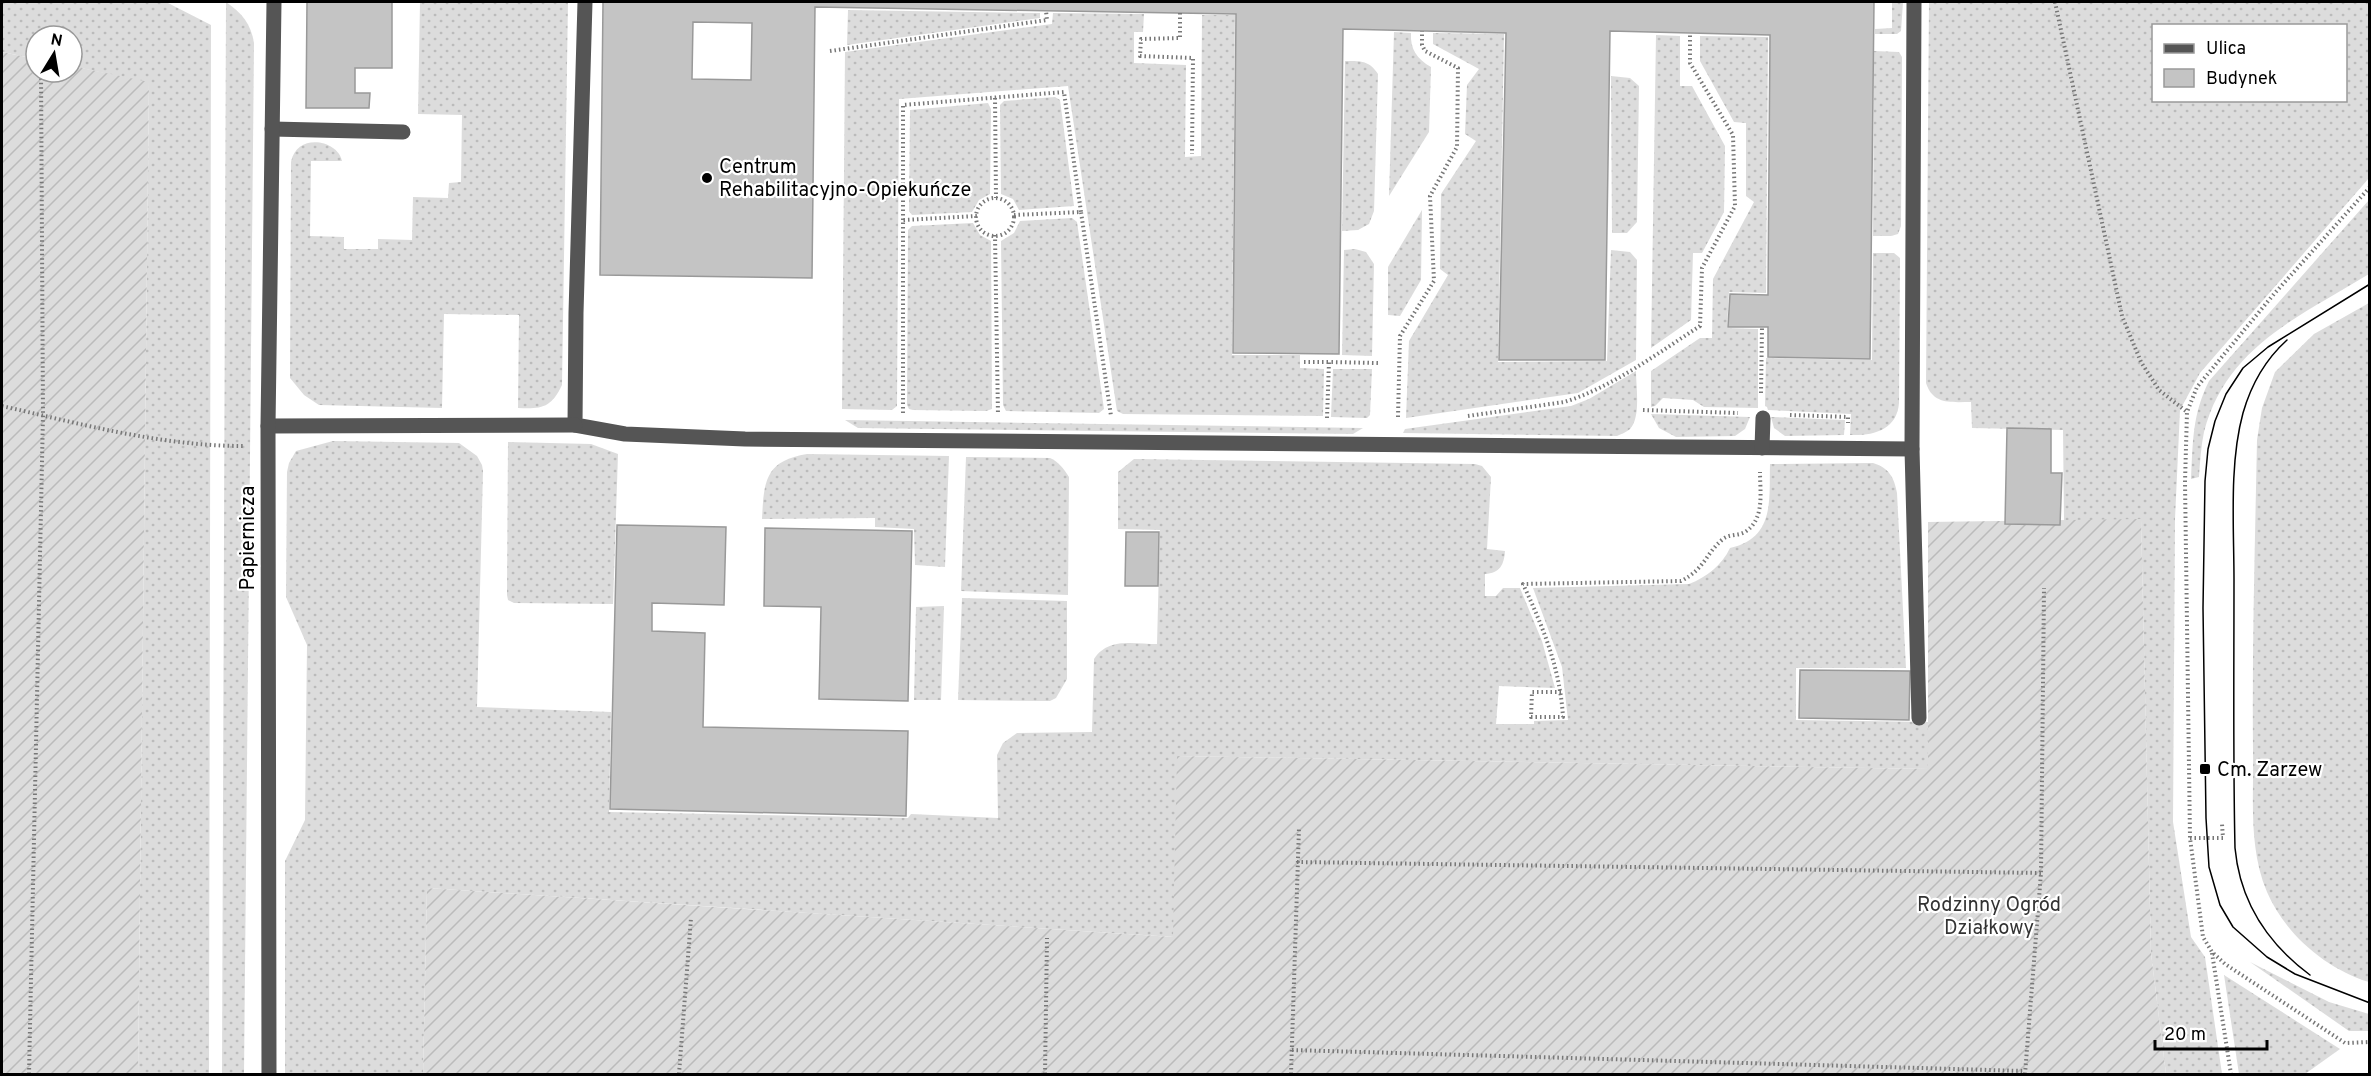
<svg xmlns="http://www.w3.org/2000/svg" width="2371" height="1076" font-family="Overpass,sans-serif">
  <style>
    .grass { fill: url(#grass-dots); fill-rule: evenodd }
    .garden { fill: url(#garden-furrows) }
    .building { fill: #c4c4c4; stroke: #999; stroke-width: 1.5; fill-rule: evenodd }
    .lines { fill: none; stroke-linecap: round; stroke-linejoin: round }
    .path { stroke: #777; stroke-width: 4; stroke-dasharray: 1.5 3; stroke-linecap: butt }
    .minor { stroke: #555; stroke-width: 15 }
    .tram { stroke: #000; stroke-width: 1.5 }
    .poi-dot { fill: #000; stroke: #fff; stroke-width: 2 }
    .labels { text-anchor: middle; stroke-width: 4.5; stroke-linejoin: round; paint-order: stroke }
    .poi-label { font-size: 20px; fill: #000; stroke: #fff; text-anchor: start }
    .street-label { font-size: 20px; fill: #000; stroke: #fff }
    .park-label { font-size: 20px; fill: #333; stroke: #fff }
  </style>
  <defs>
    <pattern id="grass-dots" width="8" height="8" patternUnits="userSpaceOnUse" patternTransform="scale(1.5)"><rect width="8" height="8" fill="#dcdcdc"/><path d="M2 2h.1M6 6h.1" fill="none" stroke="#bbb" stroke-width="1.8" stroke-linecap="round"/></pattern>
    <pattern id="garden-furrows" width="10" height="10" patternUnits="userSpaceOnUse" patternTransform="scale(1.5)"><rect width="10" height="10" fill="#dcdcdc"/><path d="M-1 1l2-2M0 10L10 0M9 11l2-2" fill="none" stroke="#bbb"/></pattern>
  </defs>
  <rect width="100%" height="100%" fill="#fff"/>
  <!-- grass -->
  <g class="grass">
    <polygon points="2,2 166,2 211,25 209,1074 138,1074 149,83 72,66 72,36 36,36 36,59 2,52"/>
    <path d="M226,2C242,13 251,24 254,43L244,1074H222Z"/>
    <path d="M420,2H568L562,385C551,408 542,409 518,408L519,315L444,314L442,408L319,405L304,395L290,378L291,162C297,132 338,140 342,161H311L310,236L344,237V249H378V239L412,240L413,197L448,198L449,183L461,182L462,115L418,114Z"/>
    <polygon points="1892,2 1903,2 1901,31 1897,34 1875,34 1875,29 1892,28"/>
    <path d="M1929,2H2369V178L2200,373L2180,410L2175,519L2173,822L2191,937L2205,957L2222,1074H2166L2151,953L2141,520L2064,521L2063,430L1972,428L1971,402C1951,402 1933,405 1926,383ZM2154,26H2346V100H2154Z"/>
    <polygon points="848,10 1040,13 1040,18 847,45"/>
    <polygon points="1053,13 1144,14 1143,32 1134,32 1134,63 1186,65 1185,157 1201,156 1202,15 1235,15 1232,355 1300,355 1300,368 1324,369 1323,416 1123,414 1117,411 1068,86 899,99 897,406 892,410 842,409 845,52 1052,24"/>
    <path d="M1394,32L1411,33C1410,49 1417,59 1431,67L1429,132L1389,196Z"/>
    <polygon points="1433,33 1504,34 1498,362 1607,361 1611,250 1630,252 1637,260 1636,360 1578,393 1406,418 1409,341 1448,275 1440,269 1441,194 1476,141 1465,134 1467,85 1479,69 1433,44"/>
    <polygon points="1656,35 1680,36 1680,86 1692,86 1725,146 1724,212 1702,253 1693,253 1691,320 1651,348"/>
    <polygon points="1700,36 1768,37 1766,293 1729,292 1727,328 1758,329 1758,408 1704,407 1693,400 1663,398 1655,406 1651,407 1651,371 1700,338 1712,338 1713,279 1754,202 1746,196 1746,123 1734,122 1700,61"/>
    <polygon points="1874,51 1899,52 1902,57 1901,226 1898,234 1891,236 1873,236"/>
    <path d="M1345,61C1360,61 1369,60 1378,74L1374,211L1369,224L1358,230L1342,231Z"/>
    <polygon points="1611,76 1630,78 1639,86 1637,222 1627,233 1612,233"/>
    <polygon points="1055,97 1060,100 1074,206 1019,210 1013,199 1001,194 1000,105 1004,101"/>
    <polygon points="988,103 991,109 990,194 979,200 972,212 912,215 909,211 910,110"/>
    <path d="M2369,200V274C2301,316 2226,346 2204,432C2201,446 2200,462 2199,477L2191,479C2193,442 2192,415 2209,381Z"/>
    <polygon points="1422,210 1421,280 1400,316 1388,315 1388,267"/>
    <polygon points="1072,218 1077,222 1104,409 1099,413 1006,411 1003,405 1001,241 1014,233 1020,221"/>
    <polygon points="973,223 980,235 991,241 992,409 986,411 913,410 909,409 907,405 908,230 912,226"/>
    <polygon points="1355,249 1366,252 1374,264 1372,356 1342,355 1344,250"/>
    <path d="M1873,253H1894L1900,258L1899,403C1897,430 1873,436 1850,435L1851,414L1768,410L1767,407L1765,406L1766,358L1872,360Z"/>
    <path d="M2369,303V982C2326,969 2285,934 2267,892C2248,847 2254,797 2253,749C2252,646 2255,543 2257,440L2262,408L2275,372L2314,334Z"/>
    <polygon points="1333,369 1372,369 1370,415 1367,418 1331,417"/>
    <path d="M1636,371C1636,387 1641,417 1630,429C1627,432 1621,434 1617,436L1403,433L1405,429L1571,406L1589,399Z"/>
    <polygon points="1651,414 1750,417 1745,429 1735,436 1676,437 1659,428"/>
    <polygon points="1771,417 1845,420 1844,435 1785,436 1774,428"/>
    <polygon points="845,420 1363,428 1353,434 858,428"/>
    <path d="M333,441L459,443L477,456L482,465L483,471L477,707L611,712L609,812L908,818L911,814L998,818L997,755L1003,743L1017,733L1092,732L1094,659C1108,637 1134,644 1157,644L1160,530L1118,529V472L1134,459L1475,464L1482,466L1491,477L1487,549L1505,551C1504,565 1500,573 1485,574V596H1496L1503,588H1520L1542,641L1555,688L1499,686L1496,724H1534V721L1568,720L1562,667L1533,588L1689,584C1707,577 1722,565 1730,548C1775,538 1769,500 1770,464L1873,463C1889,468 1894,477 1897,493L1906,668H1796V720L1928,722V769L1178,756L1174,937L427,888L423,1074H285V861L305,820L307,645L286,597L287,472L289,463L296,451Z"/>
    <polygon points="508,442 591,444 618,454 613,604 514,603 508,600 507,595"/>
    <path d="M807,454L949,456L945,567L915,565L914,529L875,527V518L762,519C764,481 765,461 807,454Z"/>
    <path d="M966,457L1050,458C1059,462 1063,468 1069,477L1068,595L961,591Z"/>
    <polygon points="962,598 1067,601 1067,679 1056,698 1050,701 958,700"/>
    <polygon points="944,606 941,700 914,700 916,607"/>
    <polygon points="2250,962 2329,1002 2369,1014 2369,1031 2349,1031"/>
    <polygon points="2224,975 2340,1049 2305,1074 2239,1074"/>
  </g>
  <!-- garden -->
  <g class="garden">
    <polygon points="2,52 36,59 36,72 72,72 72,66 149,82 138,1074 2,1074"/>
    <polygon points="2141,519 2151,953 2166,1074 423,1074 427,888 1173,937 1177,756 1928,769 1928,522"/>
  </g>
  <!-- building -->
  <g class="building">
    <polygon points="307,2 392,2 392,68 355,68 355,93 370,93 369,108 306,108"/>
    <path d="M603,2H1874L1870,359L1768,357V327H1728L1730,294L1768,295L1770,35L1610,31L1605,360H1499L1506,33L1343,29L1339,354L1233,353L1236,14L815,7L812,278L600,275ZM693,22L752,23L751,80L692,79Z"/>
    <polygon points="2007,428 2051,429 2051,473 2062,473 2060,525 2005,524"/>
    <polygon points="617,525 726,527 724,605 652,603 652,631 705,633 703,727 908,731 906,816 610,809"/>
    <polygon points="765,528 912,531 908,701 819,699 821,607 764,606"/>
    <polygon points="1126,532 1159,532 1158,586 1125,586"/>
    <polygon points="1800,670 1910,671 1909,720 1799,718"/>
  </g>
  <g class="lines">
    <!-- path -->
    <g class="path">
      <polyline points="2055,2 2122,316 2141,362 2159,390 2187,412"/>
      <polyline points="1180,13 1180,38 1141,39 1140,56 1193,58 1192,154"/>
      <polyline points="830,51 1047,20 1046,11"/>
      <polyline points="995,98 996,198"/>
      <polyline points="2370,187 2274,294 2197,387 2187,412 2185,482 2190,838 2203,937 2212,952 2225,964 2345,1043 2370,1042"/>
      <circle cx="995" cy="217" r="19"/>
      <polyline points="1014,215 1081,212 1111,416"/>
      <polyline points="903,220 903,105 1064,92 1081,212"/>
      <polyline points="995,235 998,415"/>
      <polyline points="1304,362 1329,362"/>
      <polyline points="1761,393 1762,328"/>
      <path d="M2,406C81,424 161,446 243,446"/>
      <polyline points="1643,410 1738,413"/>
      <polyline points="903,413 903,220 977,216"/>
      <polyline points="1790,415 1848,417 1848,423"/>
      <path d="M1468,416L1564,402C1611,388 1658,353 1700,326L1702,268L1735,206L1733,135L1690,63V33"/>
      <polyline points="1398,417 1400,336 1434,281 1430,196 1457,147 1458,68 1425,51 1422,45 1422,31"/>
      <polyline points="1327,418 1329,362 1378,363"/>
      <path d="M1561,692H1532L1531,717H1563C1560,668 1543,627 1523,584L1681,581C1706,568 1705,554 1723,539C1729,534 1738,536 1745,532C1765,519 1760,493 1760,472"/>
      <polyline points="2190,838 2223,838 2222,824"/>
      <polyline points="1297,862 2041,873"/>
      <polyline points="2212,953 2231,1074"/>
      <polyline points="1292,1050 2024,1071"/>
      <polyline points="29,1074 43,415 41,72"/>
      <polyline points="679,1074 691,918"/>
      <polyline points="1045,1074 1047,938"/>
      <polyline points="1291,1074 1299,828"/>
      <polyline points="2025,1074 2041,873 2044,588"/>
    </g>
    <!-- minor -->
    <g class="minor">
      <polyline points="585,2 576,313 575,425 625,434 745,439 1912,449"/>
      <polyline points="1914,2 1912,449 1919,718"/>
      <polyline points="272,129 403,132"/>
      <polyline points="268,426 575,425"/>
      <polyline points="1762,448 1763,418"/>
      <polyline points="269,1074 268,426 274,2"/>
    </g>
    <!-- tram -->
    <g class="tram">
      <polyline points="2370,284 2268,347 2243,368 2226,394 2215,421 2208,449 2205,481 2203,608 2206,818 2209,867 2220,905 2233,927 2267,957 2295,974 2370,1003"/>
      <path d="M2287,340C2266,359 2251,385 2243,413C2229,464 2234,527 2234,580C2234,670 2233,759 2235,848C2240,902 2267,943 2310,975"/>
    </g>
  </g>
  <!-- markers -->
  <g class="poi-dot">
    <circle cx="707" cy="178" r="6"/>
    <rect x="2199" y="763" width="12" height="12" rx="3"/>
  </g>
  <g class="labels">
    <!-- poi labels -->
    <g class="poi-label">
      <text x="719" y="173">Centrum<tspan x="719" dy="23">Rehabilitacyjno-Opiekuńcze</tspan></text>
      <text x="2217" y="776">Cm. Zarzew</text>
    </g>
    <!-- street labels -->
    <g class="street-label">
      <text transform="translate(247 538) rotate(-90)" y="7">Papiernicza</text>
    </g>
    <!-- park labels -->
    <g class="park-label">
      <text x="1989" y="911">Rodzinny Ogród<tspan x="1989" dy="23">Działkowy</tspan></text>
    </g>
  </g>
  <!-- border -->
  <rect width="2371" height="1076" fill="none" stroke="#000000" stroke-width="6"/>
  <!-- legend -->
  <rect x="2152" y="24" width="195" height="78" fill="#ffffff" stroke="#999999" stroke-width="1.5"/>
  <rect x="2164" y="44" width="30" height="9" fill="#555555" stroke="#999999" stroke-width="1.5"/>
  <text x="2206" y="54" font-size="18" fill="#000000">Ulica</text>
  <rect x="2164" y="69" width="30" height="18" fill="#c4c4c4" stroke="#999999" stroke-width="1.5"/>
  <text x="2206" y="84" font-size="18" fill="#000000">Budynek</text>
  <!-- north arrow -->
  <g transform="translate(54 54) rotate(11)"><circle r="28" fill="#ffffff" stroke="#999999" stroke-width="1.5"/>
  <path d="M0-4.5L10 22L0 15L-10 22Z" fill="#000000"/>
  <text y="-9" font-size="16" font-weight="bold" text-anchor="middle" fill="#000000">N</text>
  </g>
  <!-- scale -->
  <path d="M2155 1040v9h112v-9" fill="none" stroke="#000000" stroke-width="3"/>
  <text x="2164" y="1040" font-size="18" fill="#000000" stroke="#ffffff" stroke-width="4.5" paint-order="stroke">20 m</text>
</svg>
